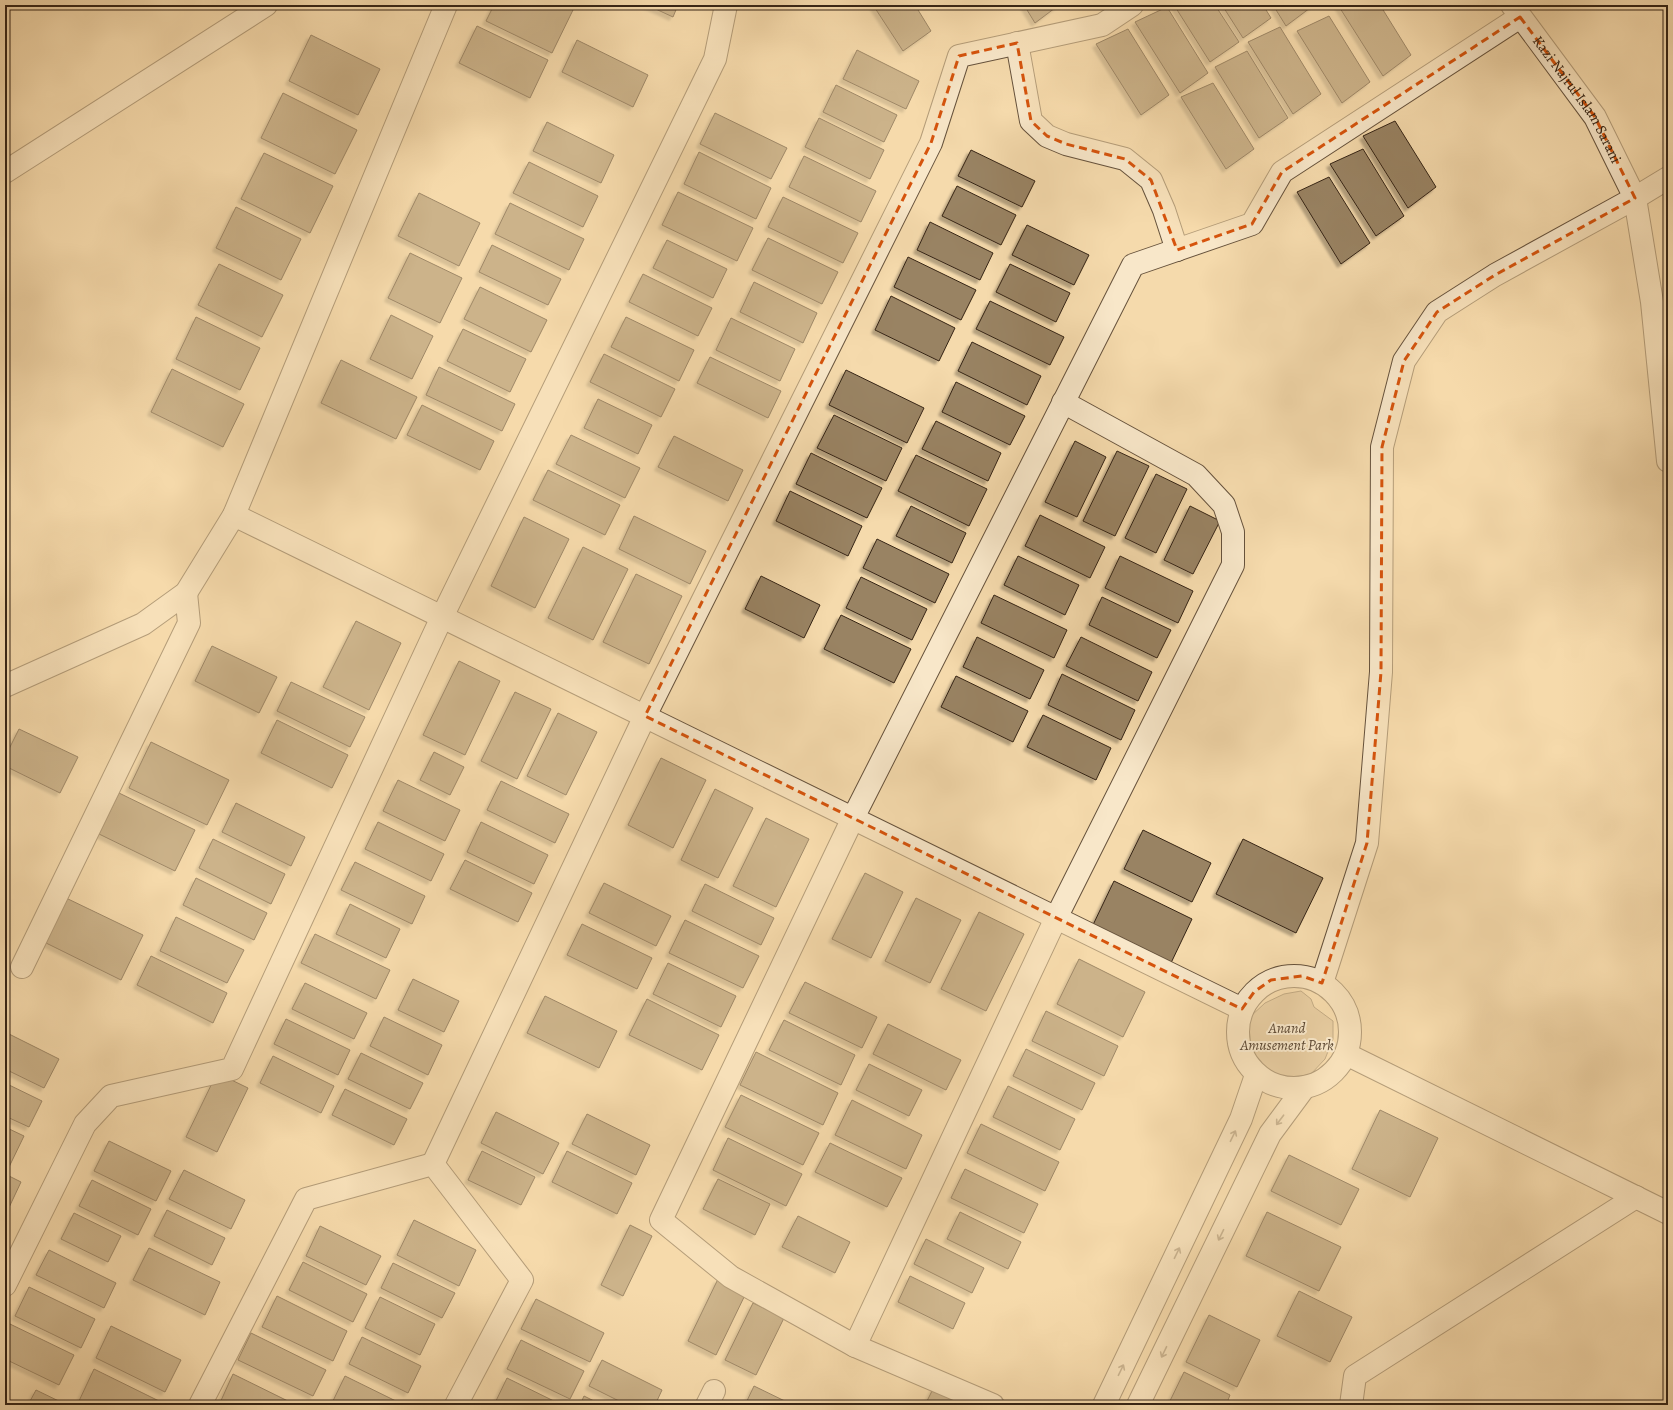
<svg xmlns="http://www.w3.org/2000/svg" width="1673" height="1410" font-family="Alegreya,serif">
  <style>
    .green { fill: #d5bb92; stroke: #867054 }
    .building { fill: #998364; stroke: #362516; filter: url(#shadow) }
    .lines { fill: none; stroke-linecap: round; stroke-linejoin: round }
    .minor-casing { stroke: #66523c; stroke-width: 24 }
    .minor { stroke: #f8e7c9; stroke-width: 22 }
    .oneway { stroke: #978670 }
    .marked { fill: none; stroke: #d6540d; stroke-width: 3; stroke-dasharray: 8 5; stroke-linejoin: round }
    .labels { text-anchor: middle; stroke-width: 4; stroke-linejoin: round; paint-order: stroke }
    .street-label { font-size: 15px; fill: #362516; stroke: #f8e7c9 }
    .park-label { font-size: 15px; font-style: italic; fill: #5e4a35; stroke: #f8e7c9 }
  </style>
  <defs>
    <filter id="shadow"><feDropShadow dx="-3.5" dy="3.5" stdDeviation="1" flood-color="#0004"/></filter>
  </defs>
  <rect width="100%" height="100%" fill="#f5daac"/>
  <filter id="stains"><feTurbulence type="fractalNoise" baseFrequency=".005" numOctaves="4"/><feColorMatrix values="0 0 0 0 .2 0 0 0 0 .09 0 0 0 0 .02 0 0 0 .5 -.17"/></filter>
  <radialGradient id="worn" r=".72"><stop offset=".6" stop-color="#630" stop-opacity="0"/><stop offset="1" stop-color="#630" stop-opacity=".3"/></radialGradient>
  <!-- green -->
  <polygon class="green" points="1301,991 1311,999 1314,1007 1333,1021 1333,1039 1325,1059 1311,1074 1289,1079 1267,1074 1254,1062 1245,1038 1251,1016 1265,1003 1284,994"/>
  <!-- building -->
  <g class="building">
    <polygon points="494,5 564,5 573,10 552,53 486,21"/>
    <polygon points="647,5 678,5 673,17"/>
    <polygon points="873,5 915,5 931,31 903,51"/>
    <polygon points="1024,5 1059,5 1035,23"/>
    <polygon points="1174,5 1215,5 1239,42 1210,62"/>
    <polygon points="1222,5 1263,5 1271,18 1243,38"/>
    <polygon points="1273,5 1314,5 1286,26"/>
    <polygon points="1338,5 1380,5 1411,55 1383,76"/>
    <polygon points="1167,7 1208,73 1180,93 1135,22"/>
    <polygon points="1329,16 1370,82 1342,103 1297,31"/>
    <polygon points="477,26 548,60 530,98 459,63"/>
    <polygon points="1280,27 1321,94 1293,114 1248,42"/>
    <polygon points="1128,29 1169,95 1141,115 1096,44"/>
    <polygon points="311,35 380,69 358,115 289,81"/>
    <polygon points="577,40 648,75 633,107 562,72"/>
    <polygon points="857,50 919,81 906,109 843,79"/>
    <polygon points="1247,51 1288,118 1259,138 1215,67"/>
    <polygon points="1213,83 1254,149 1226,169 1181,97"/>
    <polygon points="836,85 897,115 884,142 823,112"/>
    <polygon points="283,93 357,130 335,174 261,138"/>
    <polygon points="715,113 787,148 771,179 700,144"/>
    <polygon points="819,118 884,150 870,179 805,147"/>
    <polygon points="1395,121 1436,187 1408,208 1363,136"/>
    <polygon points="547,122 614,155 601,183 533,151"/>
    <polygon points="1363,149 1404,216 1376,236 1330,164"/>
    <polygon points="971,150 1035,181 1022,207 958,176"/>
    <polygon points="699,152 771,188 756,219 684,184"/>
    <polygon points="264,153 333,186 310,233 241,199"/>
    <polygon points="804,156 876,191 861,222 789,187"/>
    <polygon points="529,162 598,196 583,227 513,193"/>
    <polygon points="1329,177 1370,243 1341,264 1297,192"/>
    <polygon points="957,186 1016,215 1001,245 942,216"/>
    <polygon points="678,192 753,228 737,261 662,225"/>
    <polygon points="419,193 480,223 459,266 398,236"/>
    <polygon points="783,197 858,233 843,263 768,227"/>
    <polygon points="510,203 584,239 569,270 495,234"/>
    <polygon points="236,207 301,239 281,280 216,248"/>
    <polygon points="930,222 993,253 980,280 917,250"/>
    <polygon points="1027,225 1089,255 1074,285 1012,255"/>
    <polygon points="768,238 838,272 822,304 752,270"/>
    <polygon points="667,240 727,269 713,298 653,268"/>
    <polygon points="492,245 561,279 548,305 479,272"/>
    <polygon points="410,253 462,278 440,323 388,298"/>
    <polygon points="908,257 976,290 961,320 894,287"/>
    <polygon points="219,264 283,295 262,337 198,305"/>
    <polygon points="1010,264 1070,293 1056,322 996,292"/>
    <polygon points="643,274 712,308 698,336 629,302"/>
    <polygon points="754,282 817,313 803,343 740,312"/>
    <polygon points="480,287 547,320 531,352 464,319"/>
    <polygon points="891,296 955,328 939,361 875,330"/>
    <polygon points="990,301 1064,337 1050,365 976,329"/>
    <polygon points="391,315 433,336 412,379 370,359"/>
    <polygon points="196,317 260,348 240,390 176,359"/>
    <polygon points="626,317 694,350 679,381 611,347"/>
    <polygon points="731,318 795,349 780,381 716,350"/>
    <polygon points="463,329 526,359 510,392 447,361"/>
    <polygon points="972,342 1041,376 1027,405 958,371"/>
    <polygon points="604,354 675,389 661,417 590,382"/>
    <polygon points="710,357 781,391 768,418 697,383"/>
    <polygon points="341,360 417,397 396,439 321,403"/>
    <polygon points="439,367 515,404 502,431 426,395"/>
    <polygon points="172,369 244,404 223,447 151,412"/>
    <polygon points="846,370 924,408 907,443 829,405"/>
    <polygon points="956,382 1025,416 1010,445 942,412"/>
    <polygon points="598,399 652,425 638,454 584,428"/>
    <polygon points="422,405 494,441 480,470 407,435"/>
    <polygon points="834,415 902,448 886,481 817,448"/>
    <polygon points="936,421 1001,453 988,481 922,449"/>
    <polygon points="571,435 640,468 625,498 556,464"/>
    <polygon points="674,436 743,470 728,501 658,467"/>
    <polygon points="1075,441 1106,457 1077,517 1045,502"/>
    <polygon points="1117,451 1149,466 1115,536 1083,521"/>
    <polygon points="811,453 882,488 867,518 796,484"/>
    <polygon points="916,455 987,489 969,526 898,491"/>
    <polygon points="548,470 620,505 605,535 533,500"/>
    <polygon points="1156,474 1187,489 1156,553 1125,538"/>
    <polygon points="790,491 862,526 848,556 776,521"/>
    <polygon points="911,506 966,533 952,563 896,536"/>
    <polygon points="1190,506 1220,521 1193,574 1164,560"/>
    <polygon points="1040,515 1105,547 1090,578 1025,546"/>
    <polygon points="634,516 706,551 690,584 619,549"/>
    <polygon points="524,517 569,539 535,608 491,586"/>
    <polygon points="877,539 949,574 935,603 863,568"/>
    <polygon points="583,547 628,569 593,640 548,618"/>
    <polygon points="1018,556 1079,585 1065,615 1004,585"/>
    <polygon points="1120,556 1193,591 1178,623 1105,588"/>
    <polygon points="636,574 682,596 649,664 603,642"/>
    <polygon points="761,576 820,605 804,638 745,609"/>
    <polygon points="861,577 927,609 912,640 846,608"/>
    <polygon points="994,595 1067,630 1054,658 981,623"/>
    <polygon points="1102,597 1171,630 1157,658 1089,625"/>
    <polygon points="841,615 911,649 894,683 824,649"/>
    <polygon points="356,621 401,643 369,710 323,687"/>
    <polygon points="977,637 1044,670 1030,699 963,667"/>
    <polygon points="1081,637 1152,672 1138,701 1066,666"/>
    <polygon points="212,646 277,677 259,713 195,681"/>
    <polygon points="459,661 500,681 465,755 423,735"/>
    <polygon points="1062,674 1135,710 1121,740 1048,705"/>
    <polygon points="956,676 1028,711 1013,742 941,707"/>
    <polygon points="291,682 365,717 350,747 277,711"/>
    <polygon points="515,692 551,709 517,779 481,761"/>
    <polygon points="558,713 597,732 566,795 527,776"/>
    <polygon points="1043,715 1111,748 1096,780 1027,747"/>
    <polygon points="277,720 348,755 332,788 261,753"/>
    <polygon points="19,729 78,757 60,793 5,766 5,757"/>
    <polygon points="151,742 229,780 207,825 129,788"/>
    <polygon points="434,752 464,767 450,795 420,780"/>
    <polygon points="661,758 706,780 673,848 628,825"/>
    <polygon points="398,780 460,810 445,841 383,811"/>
    <polygon points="501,781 569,814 555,843 487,810"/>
    <polygon points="715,789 753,808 718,878 681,860"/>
    <polygon points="119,793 195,830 175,871 99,834"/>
    <polygon points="236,803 305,837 291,866 222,832"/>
    <polygon points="766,818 809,839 776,907 733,886"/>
    <polygon points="378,822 444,854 431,881 365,849"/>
    <polygon points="481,822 548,855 534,884 467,852"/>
    <polygon points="1143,830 1211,863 1192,902 1124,869"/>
    <polygon points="213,839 285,874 271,904 199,868"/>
    <polygon points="1243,839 1323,878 1296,933 1216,894"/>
    <polygon points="465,860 532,893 518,922 450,889"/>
    <polygon points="355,862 425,896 412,924 341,890"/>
    <polygon points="865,873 903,892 871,958 832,939"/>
    <polygon points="196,878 267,913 254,940 183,905"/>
    <polygon points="1114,881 1192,919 1170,965 1092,927"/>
    <polygon points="604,883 671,916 656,946 589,913"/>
    <polygon points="705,884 774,918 761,945 692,911"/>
    <polygon points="66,898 143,935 121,980 44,942"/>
    <polygon points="916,898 961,920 930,983 885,961"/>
    <polygon points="350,904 400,929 386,958 336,934"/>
    <polygon points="979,912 1024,934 986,1011 941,989"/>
    <polygon points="176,917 244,950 227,983 160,951"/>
    <polygon points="685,920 759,956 743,988 669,953"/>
    <polygon points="582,924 652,958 637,989 567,955"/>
    <polygon points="315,934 390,970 376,999 301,963"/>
    <polygon points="151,956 227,993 213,1023 137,985"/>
    <polygon points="1079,959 1145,992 1123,1037 1057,1004"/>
    <polygon points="668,963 736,996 721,1027 653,994"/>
    <polygon points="413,979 459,1001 444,1032 398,1010"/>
    <polygon points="805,982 877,1017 862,1048 789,1013"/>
    <polygon points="305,983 367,1013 354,1039 292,1009"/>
    <polygon points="545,996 617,1031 599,1068 527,1033"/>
    <polygon points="647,999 719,1035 702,1070 629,1035"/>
    <polygon points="1046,1011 1118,1046 1104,1076 1032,1041"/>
    <polygon points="384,1017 442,1045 428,1075 370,1046"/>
    <polygon points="286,1019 350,1050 338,1075 274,1044"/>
    <polygon points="784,1020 855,1055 841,1085 769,1050"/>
    <polygon points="888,1024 961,1060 946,1090 873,1054"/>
    <polygon points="5,1032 59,1059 44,1088 5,1069"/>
    <polygon points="1026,1049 1095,1083 1082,1110 1013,1076"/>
    <polygon points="756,1052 838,1093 823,1125 740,1085"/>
    <polygon points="361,1053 423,1083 410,1109 348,1079"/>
    <polygon points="273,1056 334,1086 321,1113 260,1083"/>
    <polygon points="869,1064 922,1090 909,1116 856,1090"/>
    <polygon points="217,1073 248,1088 217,1152 186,1137"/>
    <polygon points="5,1083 42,1101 29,1127 5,1116"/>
    <polygon points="1008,1086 1075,1119 1060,1150 993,1117"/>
    <polygon points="345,1089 407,1119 394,1145 332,1115"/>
    <polygon points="741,1095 819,1133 803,1165 725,1127"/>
    <polygon points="852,1100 922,1135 906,1169 835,1135"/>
    <polygon points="1380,1110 1438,1138 1410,1197 1352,1169"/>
    <polygon points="496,1112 559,1143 543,1174 481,1143"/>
    <polygon points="587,1114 650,1145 636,1175 572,1144"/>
    <polygon points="981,1124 1059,1162 1045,1191 967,1153"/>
    <polygon points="5,1127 24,1136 9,1167 5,1165"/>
    <polygon points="728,1138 802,1174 786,1206 713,1170"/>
    <polygon points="109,1141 171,1171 156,1201 94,1171"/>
    <polygon points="830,1143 902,1178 887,1207 815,1172"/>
    <polygon points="482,1151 535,1177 521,1205 468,1180"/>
    <polygon points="567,1151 632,1183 617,1214 552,1182"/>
    <polygon points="1289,1155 1359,1189 1341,1225 1271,1191"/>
    <polygon points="965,1169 1038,1204 1024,1233 951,1198"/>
    <polygon points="184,1170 245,1200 231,1229 169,1199"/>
    <polygon points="5,1174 21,1182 5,1216"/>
    <polygon points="718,1179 770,1204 755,1235 703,1209"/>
    <polygon points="92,1180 151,1209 138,1235 79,1206"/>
    <polygon points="167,1210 225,1238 212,1265 154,1236"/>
    <polygon points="960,1212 1021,1242 1008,1269 947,1239"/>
    <polygon points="1267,1212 1341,1247 1319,1291 1246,1256"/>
    <polygon points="74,1213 121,1236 108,1262 61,1239"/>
    <polygon points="798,1216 850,1242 835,1273 782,1247"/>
    <polygon points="414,1220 476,1250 459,1286 397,1255"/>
    <polygon points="630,1225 652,1236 623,1296 601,1285"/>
    <polygon points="320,1226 381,1256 366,1285 306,1256"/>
    <polygon points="926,1239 984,1268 972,1293 914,1264"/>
    <polygon points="149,1248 220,1282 205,1315 133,1280"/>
    <polygon points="49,1250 116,1283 104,1308 36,1275"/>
    <polygon points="303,1262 367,1294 353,1322 289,1290"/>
    <polygon points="393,1263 455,1293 442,1318 381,1288"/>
    <polygon points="910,1276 965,1303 953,1329 898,1302"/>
    <polygon points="718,1279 746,1293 716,1355 688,1341"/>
    <polygon points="29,1287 95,1319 81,1348 15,1316"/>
    <polygon points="1299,1291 1352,1317 1330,1362 1277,1336"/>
    <polygon points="277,1296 347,1331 333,1361 262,1327"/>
    <polygon points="380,1297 435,1324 420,1355 365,1328"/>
    <polygon points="536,1299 604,1333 590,1362 521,1329"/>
    <polygon points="753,1303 784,1318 756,1375 725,1360"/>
    <polygon points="1209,1315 1260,1340 1237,1387 1186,1362"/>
    <polygon points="10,1324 74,1355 59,1385 5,1359 5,1335"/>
    <polygon points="111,1326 181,1360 165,1392 96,1358"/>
    <polygon points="251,1333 326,1370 313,1396 238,1360"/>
    <polygon points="362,1337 421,1366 408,1393 349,1364"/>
    <polygon points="521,1340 584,1371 570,1399 507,1369"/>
    <polygon points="602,1360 662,1390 655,1405 627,1405 589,1386"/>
    <polygon points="94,1369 159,1401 157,1405 88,1405 79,1401"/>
    <polygon points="1184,1372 1230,1395 1226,1405 1168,1405"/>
    <polygon points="233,1374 296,1405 219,1405"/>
    <polygon points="345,1376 404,1405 331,1405"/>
    <polygon points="507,1378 562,1405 494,1405"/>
    <polygon points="754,1386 793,1405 745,1405"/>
    <polygon points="934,1387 971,1405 925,1405"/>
    <polygon points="36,1390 67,1405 28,1405"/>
    <polygon points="584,1396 602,1405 580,1405"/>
  </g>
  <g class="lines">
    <defs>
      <g id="minor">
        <path id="s1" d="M1512,5L1595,117L1635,198L1652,302L1668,461"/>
        <polyline points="1017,43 1031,121 1047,136 1066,144 1125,159 1151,180 1164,210 1177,250"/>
        <polyline points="5,172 266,5"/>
        <polyline points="234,515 1242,1009"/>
        <polyline points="5,686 143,624 186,593 234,515 446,5"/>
        <polyline points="22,967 189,623 186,593"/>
        <circle cx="1294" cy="1032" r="56"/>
        <polyline points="1322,983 1367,843 1381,672 1382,447 1404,361 1437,312 1495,275 1635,198 1668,178"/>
        <polyline points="1346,1054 1668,1213"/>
        <polyline points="433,1164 645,716 931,143 959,56 1102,25 1132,5"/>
        <polyline points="5,1285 85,1124 111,1096 232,1069 442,617 715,59 726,5"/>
        <polyline points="855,1346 1056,918 1233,565 1233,532 1224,505 1196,475 1063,402"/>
        <polyline points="200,1405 306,1199 433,1164 522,1280 456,1405"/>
        <polyline points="707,1405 714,1391"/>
        <polyline points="993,1405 855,1346 731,1277 661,1220 853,818 1133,265 1252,224 1282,172 1520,17"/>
        <polyline points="1104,1405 1241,1119 1256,1075"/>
        <polyline points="1138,1405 1270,1134 1304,1088"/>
        <polyline points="1351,1405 1355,1376 1636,1197"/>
      </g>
    </defs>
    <!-- minor casing -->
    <use href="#minor" class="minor-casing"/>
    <!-- minor -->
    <use href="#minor" class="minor"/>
  </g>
  <!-- one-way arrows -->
  <defs><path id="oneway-shaft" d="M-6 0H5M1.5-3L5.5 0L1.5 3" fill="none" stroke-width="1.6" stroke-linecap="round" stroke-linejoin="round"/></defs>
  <g class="oneway">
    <use href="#oneway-shaft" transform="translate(1280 1120) rotate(127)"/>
    <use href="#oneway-shaft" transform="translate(1233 1136) rotate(-64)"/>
    <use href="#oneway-shaft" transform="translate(1221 1235) rotate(116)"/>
    <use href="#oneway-shaft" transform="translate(1177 1253) rotate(-64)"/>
    <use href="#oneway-shaft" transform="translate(1164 1352) rotate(116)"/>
    <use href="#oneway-shaft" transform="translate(1121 1370) rotate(-64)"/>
  </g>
  <!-- marked area -->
  <path d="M0 0H1673V1410H0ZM1520,17L1595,117L1635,198L1495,275L1437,312L1404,361L1382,447L1381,672L1367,843L1322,983L1302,976L1271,980L1254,992L1242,1009L645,716L931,143L959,56L1017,43L1031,121L1047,136L1066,144L1125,159L1151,180L1177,250L1252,224L1282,172Z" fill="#f5daac" fill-opacity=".55" fill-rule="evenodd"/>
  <path class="marked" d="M1520,17L1595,117L1635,198L1495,275L1437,312L1404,361L1382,447L1381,672L1367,843L1322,983L1302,976L1271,980L1254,992L1242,1009L645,716L931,143L959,56L1017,43L1031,121L1047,136L1066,144L1125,159L1151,180L1177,250L1252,224L1282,172Z"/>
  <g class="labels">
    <!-- street labels -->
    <g class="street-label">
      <text dy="5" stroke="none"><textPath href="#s1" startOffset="115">Kazi Najrul Islam Sarani</textPath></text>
    </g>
    <!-- park labels -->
    <g class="park-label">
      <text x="1287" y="1033">Anand<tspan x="1287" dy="17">Amusement Park</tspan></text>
    </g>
  </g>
  <!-- margin -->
  <rect width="1673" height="1410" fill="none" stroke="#f5daac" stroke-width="20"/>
  <rect x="6" y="6" width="1661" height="1398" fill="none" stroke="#362516" stroke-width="2"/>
  <rect x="10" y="10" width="1653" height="1390" fill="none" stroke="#362516"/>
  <rect width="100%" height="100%" filter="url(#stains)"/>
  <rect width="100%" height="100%" fill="url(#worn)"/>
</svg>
